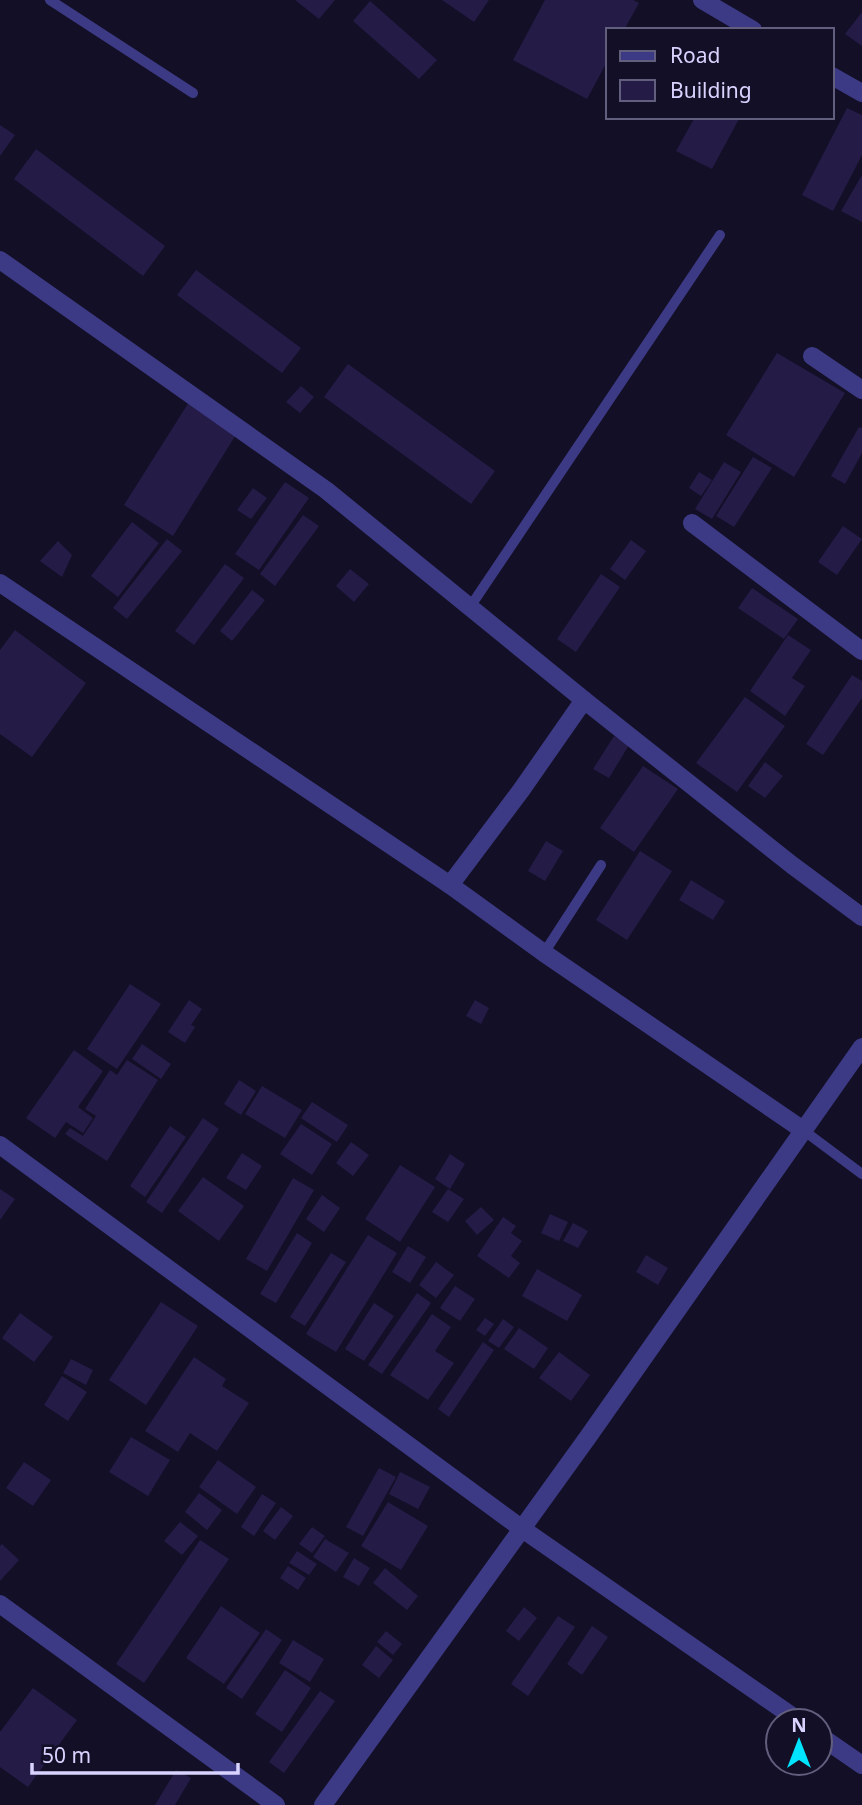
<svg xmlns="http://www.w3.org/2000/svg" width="862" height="1805" font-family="'Noto Sans',sans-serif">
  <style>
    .building { fill: #241b47 }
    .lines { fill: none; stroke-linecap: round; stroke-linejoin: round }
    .service { stroke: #3d3a85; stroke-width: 10 }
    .minor { stroke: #3d3a85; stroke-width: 18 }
    .tertiary { stroke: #3d3a85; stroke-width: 18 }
  </style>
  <rect width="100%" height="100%" fill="#130f26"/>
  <!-- building -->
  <g class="building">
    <polygon points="295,0 335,0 319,19"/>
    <polygon points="442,0 489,0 474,22"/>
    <polygon points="545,0 633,0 639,3 624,30 608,30 608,60 587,99 513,60"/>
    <polygon points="370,1 437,60 419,79 353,21"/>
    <polygon points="862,12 862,46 845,34"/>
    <polygon points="847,108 862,115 862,155 833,211 802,195"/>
    <polygon points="695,117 740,117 712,169 676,151"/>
    <polygon points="0,125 15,135 0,156"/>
    <polygon points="36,149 165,246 143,276 14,179"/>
    <polygon points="862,175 862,222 841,211"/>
    <polygon points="196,270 301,348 282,373 177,295"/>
    <polygon points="777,353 845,393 794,477 726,435"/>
    <polygon points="348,364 495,471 471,504 324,397"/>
    <polygon points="301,386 314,397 300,413 286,402"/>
    <polygon points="189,402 237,433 173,536 124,505"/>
    <polygon points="859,427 862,428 862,453 845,484 831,476"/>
    <polygon points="753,457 772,468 734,527 716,516"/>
    <polygon points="724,462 741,472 712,519 695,509"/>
    <polygon points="699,472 712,480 701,496 689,488"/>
    <polygon points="285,482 309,498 259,570 235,554"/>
    <polygon points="253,488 267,498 251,519 237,510"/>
    <polygon points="303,515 319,526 275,586 260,574"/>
    <polygon points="132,522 159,543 118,597 91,576"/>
    <polygon points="843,526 862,539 837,575 818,562"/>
    <polygon points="167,539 182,551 127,619 113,608"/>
    <polygon points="631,540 646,551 625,580 610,569"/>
    <polygon points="58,541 72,555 62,577 40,561"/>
    <polygon points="225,564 244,578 194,645 175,631"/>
    <polygon points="350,569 369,584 354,602 336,586"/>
    <polygon points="601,574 620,587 576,652 557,639"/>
    <polygon points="752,588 798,619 784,639 738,608"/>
    <polygon points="252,590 265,600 232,641 220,631"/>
    <polygon points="15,630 86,683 32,757 0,734 0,650"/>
    <polygon points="788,635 811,650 792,678 805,686 785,716 750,691"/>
    <polygon points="852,675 862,681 862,698 823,755 806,744"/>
    <polygon points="745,697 785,726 737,792 696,763"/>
    <polygon points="614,736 629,745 609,778 593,769"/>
    <polygon points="765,762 783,776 765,798 748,786"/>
    <polygon points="643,766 678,789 634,852 600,828"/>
    <polygon points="546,841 563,851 545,881 528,871"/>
    <polygon points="640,851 672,871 627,940 596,920"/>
    <polygon points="691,880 725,901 713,920 679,900"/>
    <polygon points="130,984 161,1004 117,1069 87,1049"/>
    <polygon points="189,1000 202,1009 191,1025 195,1027 185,1043 168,1032"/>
    <polygon points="475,1000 489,1008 481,1024 466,1016"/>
    <polygon points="142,1044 171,1064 161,1079 132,1059"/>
    <polygon points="74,1050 103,1071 78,1107 93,1118 83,1133 66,1122 55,1138 26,1118"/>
    <polygon points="127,1060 158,1080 107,1161 65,1134 70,1128 83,1136 96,1116 85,1109 110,1070 117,1075"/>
    <polygon points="239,1080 256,1091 241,1115 224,1104"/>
    <polygon points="262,1086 302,1110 285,1138 245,1114"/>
    <polygon points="312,1102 348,1125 337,1142 301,1118"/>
    <polygon points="203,1118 219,1129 162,1213 146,1202"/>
    <polygon points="301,1124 332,1144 312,1175 280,1154"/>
    <polygon points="170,1126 186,1137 145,1197 130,1186"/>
    <polygon points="351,1142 369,1155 353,1176 336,1163"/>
    <polygon points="242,1153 262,1166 246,1190 226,1178"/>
    <polygon points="450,1154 465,1164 450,1189 435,1179"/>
    <polygon points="400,1165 435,1187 400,1242 365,1219"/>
    <polygon points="203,1177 244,1206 219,1241 178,1211"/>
    <polygon points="293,1178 314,1190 267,1271 246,1259"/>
    <polygon points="0,1189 15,1199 0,1220"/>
    <polygon points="448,1189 464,1199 448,1222 432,1212"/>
    <polygon points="322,1195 340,1208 324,1232 306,1219"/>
    <polygon points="481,1207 494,1220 477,1235 465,1221"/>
    <polygon points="550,1214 568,1222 559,1241 541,1233"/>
    <polygon points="503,1217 516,1226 511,1233 522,1241 511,1256 520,1263 509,1278 477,1256"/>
    <polygon points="573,1223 588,1231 578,1248 563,1241"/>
    <polygon points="297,1233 312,1243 276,1303 260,1294"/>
    <polygon points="368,1235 397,1253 336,1352 306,1334"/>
    <polygon points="408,1246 426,1257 410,1283 392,1272"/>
    <polygon points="331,1253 346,1262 305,1326 290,1317"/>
    <polygon points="646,1255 668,1268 658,1285 636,1272"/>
    <polygon points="436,1262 454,1275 436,1298 419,1285"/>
    <polygon points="537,1269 582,1295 567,1321 522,1296"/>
    <polygon points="455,1286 475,1299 460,1321 440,1308"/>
    <polygon points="417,1293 431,1303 382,1374 368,1365"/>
    <polygon points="161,1302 198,1326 146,1405 109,1380"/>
    <polygon points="374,1303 394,1316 364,1361 345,1349"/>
    <polygon points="20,1313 53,1337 34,1362 2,1338"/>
    <polygon points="432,1314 451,1327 435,1351 454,1363 428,1400 390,1375"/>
    <polygon points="485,1318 494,1324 485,1336 476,1330"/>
    <polygon points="503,1319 514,1327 499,1348 488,1341"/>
    <polygon points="519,1328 548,1348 534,1369 504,1349"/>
    <polygon points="483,1342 494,1350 449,1417 438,1409"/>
    <polygon points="559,1352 590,1375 571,1401 539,1378"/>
    <polygon points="194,1357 226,1379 222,1386 249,1403 217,1451 190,1433 178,1452 145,1431"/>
    <polygon points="71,1359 93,1370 86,1385 63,1373"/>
    <polygon points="62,1376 87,1392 68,1421 44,1405"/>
    <polygon points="131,1437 170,1460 148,1496 109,1472"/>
    <polygon points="218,1460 256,1487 237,1514 199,1487"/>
    <polygon points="24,1462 51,1480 33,1506 6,1488"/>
    <polygon points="379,1468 396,1477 363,1536 346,1527"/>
    <polygon points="400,1472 430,1487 418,1509 389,1494"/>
    <polygon points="199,1493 222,1510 207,1530 185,1512"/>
    <polygon points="262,1494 276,1503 254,1536 241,1527"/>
    <polygon points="388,1502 428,1526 401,1570 361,1546"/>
    <polygon points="281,1507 293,1516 275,1540 263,1531"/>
    <polygon points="180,1522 198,1536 182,1555 164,1541"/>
    <polygon points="312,1527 325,1536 312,1553 299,1544"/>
    <polygon points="325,1539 349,1553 336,1572 313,1557"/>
    <polygon points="200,1540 229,1559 144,1683 116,1664"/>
    <polygon points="2,1544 19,1560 0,1581 0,1546"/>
    <polygon points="297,1551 317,1564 309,1575 289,1563"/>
    <polygon points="354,1558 370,1568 359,1586 343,1577"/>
    <polygon points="288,1566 306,1578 298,1590 280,1578"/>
    <polygon points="385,1568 418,1596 407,1610 373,1583"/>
    <polygon points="221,1606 260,1633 224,1684 186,1658"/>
    <polygon points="524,1607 537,1618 519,1641 506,1631"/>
    <polygon points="558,1616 575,1627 528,1696 511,1684"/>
    <polygon points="592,1626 608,1637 582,1675 567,1664"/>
    <polygon points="266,1629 282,1640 242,1699 226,1688"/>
    <polygon points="386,1631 402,1644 393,1655 377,1642"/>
    <polygon points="293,1640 324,1659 310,1682 279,1663"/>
    <polygon points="376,1646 393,1660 379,1678 362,1665"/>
    <polygon points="285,1670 311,1688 282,1732 255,1714"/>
    <polygon points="33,1688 77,1720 28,1787 0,1767 0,1732"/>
    <polygon points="320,1691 335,1701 284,1773 269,1762"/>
    <polygon points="176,1770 191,1778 175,1805 155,1805"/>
  </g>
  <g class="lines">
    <!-- service -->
    <g class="service">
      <polyline points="50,0 193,93"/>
      <polyline points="470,607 720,235"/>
      <polyline points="544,953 601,865"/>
      <polyline points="803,1130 862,1174"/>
    </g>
    <!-- minor -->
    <g class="minor">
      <polyline points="702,0 753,30"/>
      <polyline points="832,76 862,93"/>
      <polyline points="0,260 326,490 584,700"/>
      <polyline points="812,356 862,390"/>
      <polyline points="692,523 862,651"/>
      <polyline points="0,583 450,885 544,953 803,1130"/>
      <polyline points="450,885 522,789 584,700 792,865 862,917"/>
      <polyline points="521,1528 799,1721"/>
      <polyline points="0,1604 276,1805"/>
      <polyline points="820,1736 862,1765"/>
      <polyline points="323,1805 588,1437 862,1047"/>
    </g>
    <!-- tertiary -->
    <polyline class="tertiary" points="0,1145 521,1528"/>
  </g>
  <!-- legend -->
  <rect x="606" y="28" width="228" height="91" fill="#130f26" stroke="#625e7d" stroke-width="2"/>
  <rect x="620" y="51" width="35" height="10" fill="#3d3a85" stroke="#625e7d" stroke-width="2"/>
  <text x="670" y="63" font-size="21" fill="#d9d4ff">Road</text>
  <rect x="620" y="80" width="35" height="21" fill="#241b47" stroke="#625e7d" stroke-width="2"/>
  <text x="670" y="98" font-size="21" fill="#d9d4ff">Building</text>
  <!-- north arrow -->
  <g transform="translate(799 1742)"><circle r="33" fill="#130f26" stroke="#625e7d" stroke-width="2"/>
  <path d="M0-5L12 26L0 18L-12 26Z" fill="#00e5ff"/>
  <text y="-10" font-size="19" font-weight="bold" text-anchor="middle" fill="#d9d4ff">N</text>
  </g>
  <!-- scale -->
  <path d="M32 1763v10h206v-10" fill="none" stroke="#d9d4ff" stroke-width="3.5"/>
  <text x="42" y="1763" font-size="21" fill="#d9d4ff" stroke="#130f26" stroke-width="5" paint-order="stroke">50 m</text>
</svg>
